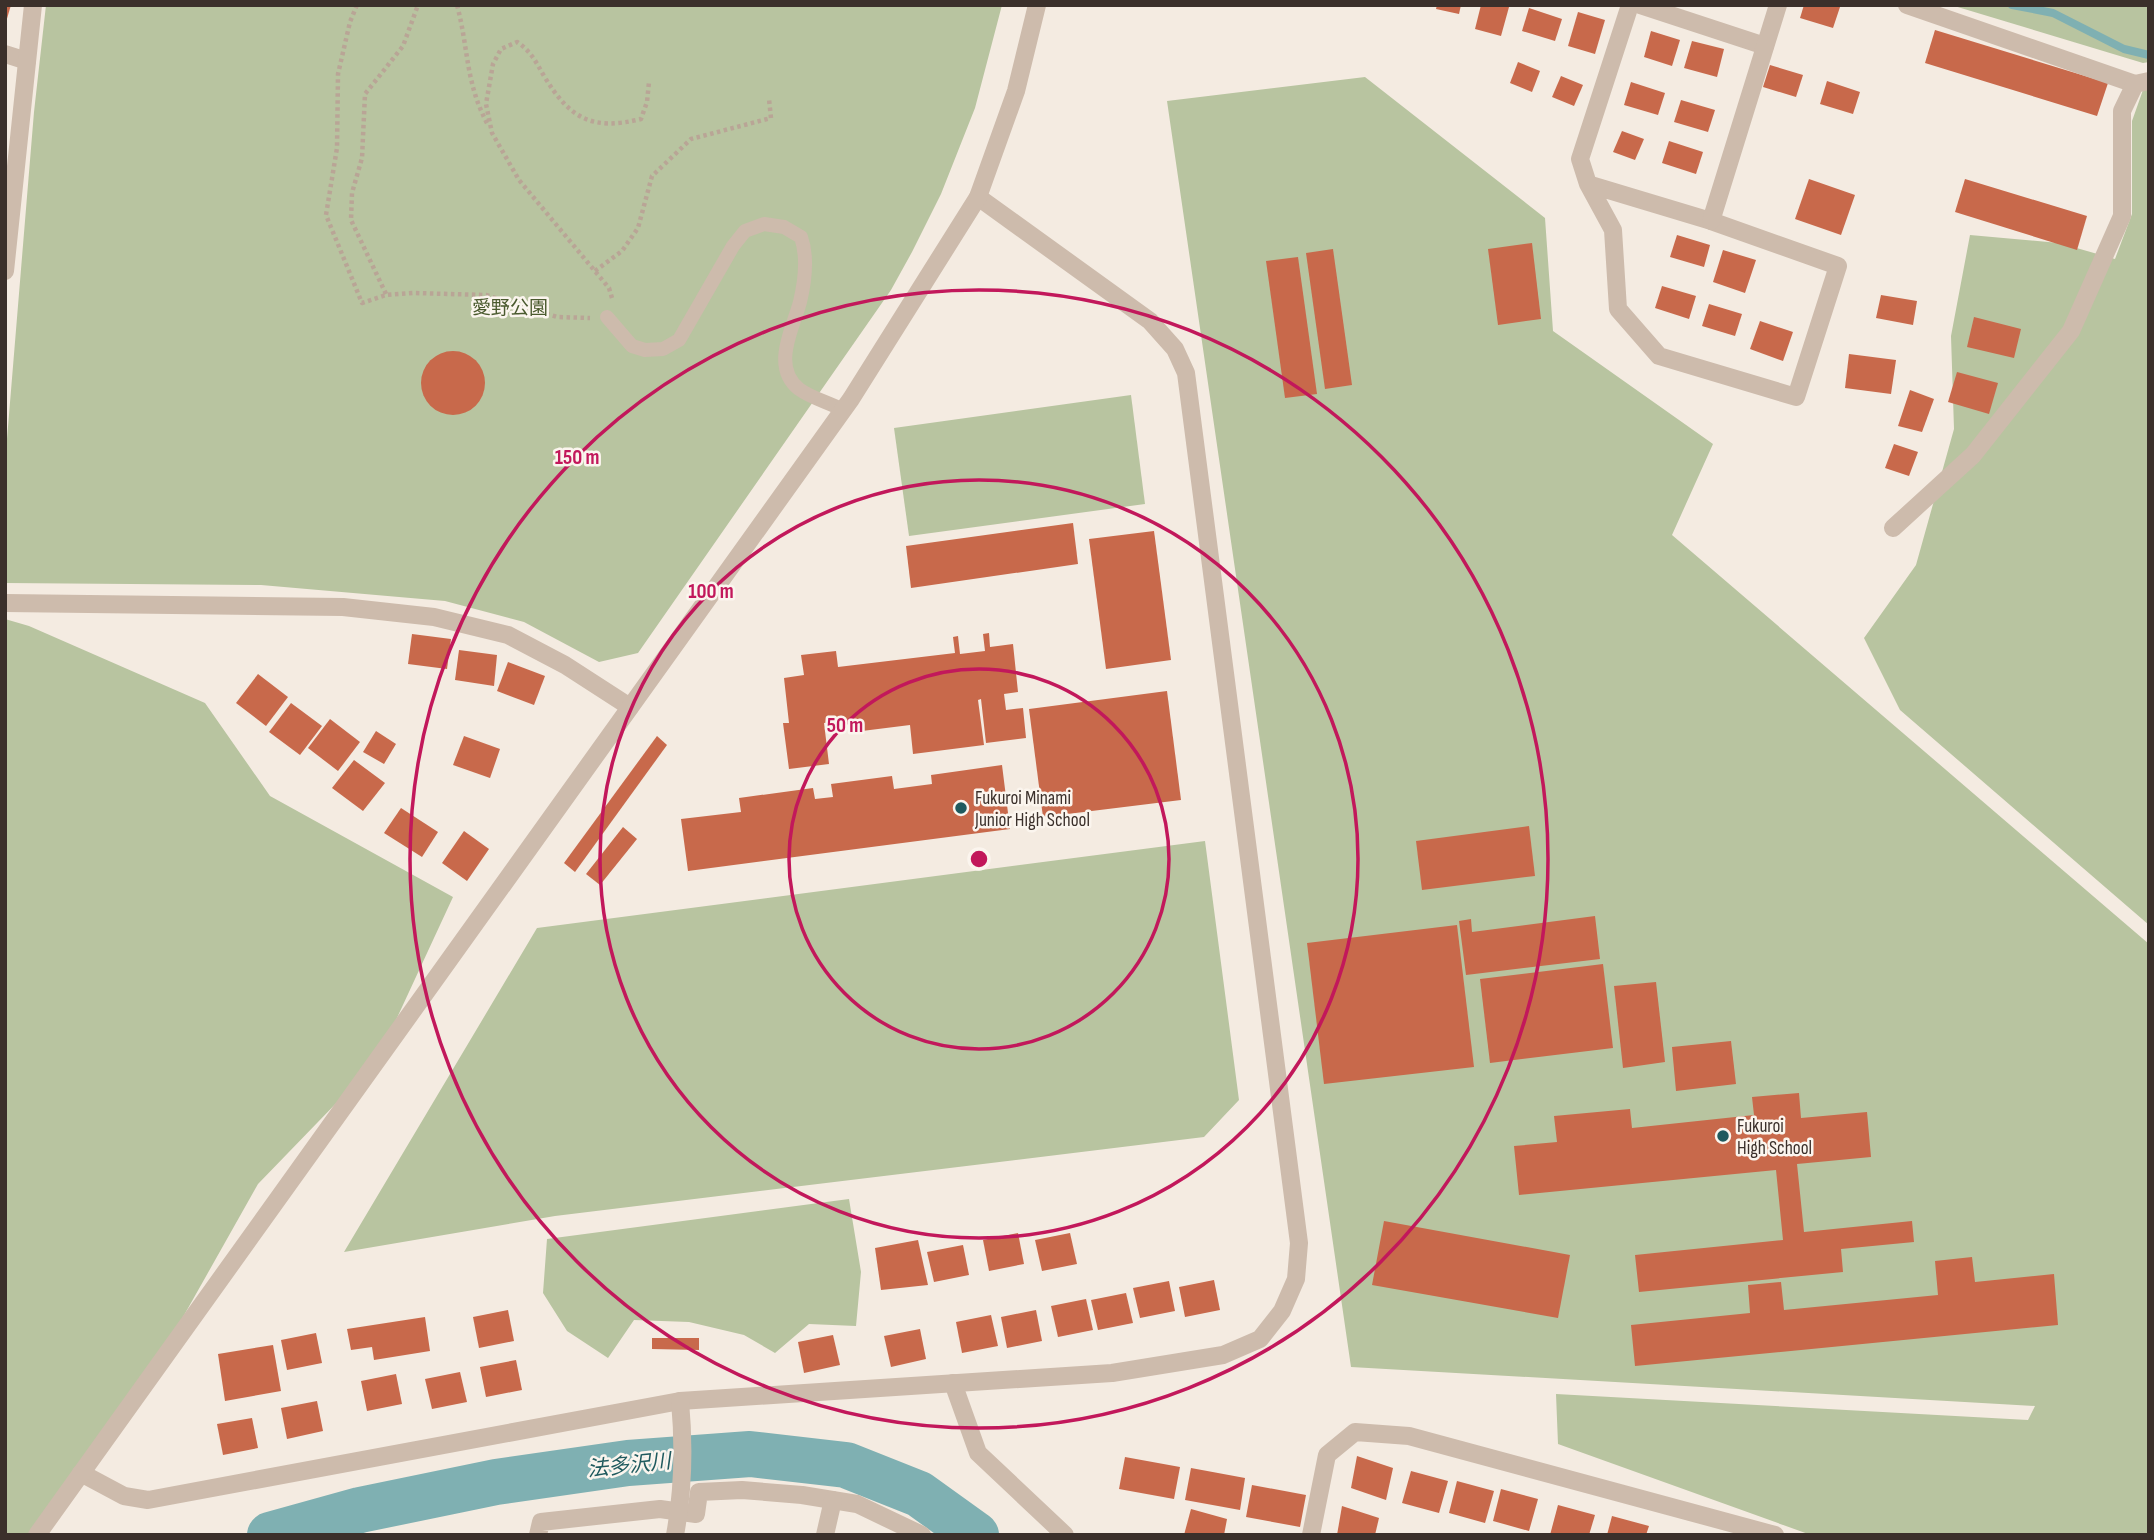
<svg xmlns="http://www.w3.org/2000/svg" width="2154" height="1540" font-family="'Sofia Sans Condensed','Noto Sans JP',sans-serif">
  <style>
    .green { fill: #b8c4a0 }
    .lines { fill: none; stroke-linecap: round; stroke-linejoin: round }
    .stream { stroke: #7fb0b2; stroke-width: 8 }
    .river { stroke: #7fb0b2; stroke-width: 46 }
    .building { fill: #c8694b }
    .path { stroke: #b9a596; stroke-width: 4.5; stroke-dasharray: 3.5 3.5; stroke-linecap: butt }
    .service { stroke: #cdbbac; stroke-width: 14 }
    .minor { stroke: #cdbbac; stroke-width: 18 }
    .tertiary { stroke: #cdbbac; stroke-width: 18 }
    .ring { fill: none; stroke: #c2185b; stroke-width: 3.5 }
    .poi-dot { fill: #1f5a5e; stroke: #fbf5ee; stroke-width: 2.5 }
    .labels { text-anchor: middle; stroke-width: 5; stroke-linejoin: round; paint-order: stroke }
    .park-label { font-size: 19px; fill: #4a5a2e; stroke: #fbf5ee }
    .poi-label { font-size: 19px; fill: #3b302b; stroke: #fbf5ee; text-anchor: start }
    .water-label { font-size: 21px; font-style: italic; fill: #1f5a5e; stroke: #fbf5ee }
    .centre { fill: #c2185b; stroke: #fbf5ee; stroke-width: 3.5 }
    .ring-label { font-size: 21px; text-anchor: middle; font-weight: bold; fill: #c2185b; stroke: #fbf5ee; stroke-width: 5; stroke-linejoin: round; paint-order: stroke }
  </style>
  <rect width="100%" height="100%" fill="#f4ebe1"/>
  <!-- green -->
  <g class="green">
    <polygon points="46,5 1002,5 975,108 941,194 912,252 891,290 638,653 599,662 524,622 445,601 261,585 5,583 5,463 34,112"/>
    <polygon points="1951,5 2149,5 2149,62 2143,63"/>
    <polygon points="1365,77 1545,218 1553,331 1713,444 1672,535 2149,944 2149,1535 1811,1535 1558,1444 1556,1394 2028,1420 2035,1406 1351,1367 1167,101"/>
    <polygon points="2143,90 2149,90 2149,925 1900,710 1864,638 1916,565 1954,429 1951,336 1970,235 2059,243 2115,259 2132,214 2132,121"/>
    <polygon points="1131,395 1145,504 909,536 894,428"/>
    <polygon points="5,619 29,626 205,703 270,796 453,897 377,1061 258,1184 143,1388 37,1535 5,1535"/>
    <polygon points="1205,841 1239,1100 1204,1137 555,1216 344,1252 537,928"/>
    <polygon points="849,1199 861,1272 856,1326 809,1324 775,1353 744,1335 689,1322 634,1320 608,1358 567,1331 543,1293 547,1239"/>
  </g>
  <g class="lines">
    <!-- stream -->
    <polyline class="stream" points="2012,5 2053,13 2124,49 2149,55"/>
    <!-- river -->
    <polyline class="river" points="270,1535 360,1510 496,1482 628,1463 750,1454 846,1465 919,1494 976,1535"/>
  </g>
  <!-- building -->
  <g class="building">
    <polygon points="5,5 11,5 6,22 5,22"/>
    <polygon points="1437,5 1461,5 1459,14 1436,9"/>
    <polygon points="1481,5 1509,7 1501,36 1475,29"/>
    <polygon points="1804,5 1840,7 1833,28 1800,18"/>
    <polygon points="1529,8 1562,19 1555,41 1522,31"/>
    <polygon points="1578,12 1605,20 1595,54 1568,46"/>
    <polygon points="1935,30 2108,83 2097,116 1925,63"/>
    <polygon points="1651,31 1680,40 1672,66 1644,57"/>
    <polygon points="1692,41 1724,49 1717,77 1684,68"/>
    <polygon points="1518,62 1540,71 1532,92 1510,83"/>
    <polygon points="1770,65 1803,75 1796,97 1763,87"/>
    <polygon points="1561,76 1583,85 1574,106 1552,97"/>
    <polygon points="1827,81 1860,92 1853,114 1820,104"/>
    <polygon points="1631,82 1665,93 1658,115 1624,105"/>
    <polygon points="1681,100 1715,110 1708,132 1674,122"/>
    <polygon points="1622,131 1644,139 1635,160 1613,152"/>
    <polygon points="1669,141 1703,152 1696,174 1662,163"/>
    <polygon points="1809,179 1855,195 1841,235 1795,219"/>
    <polygon points="1965,179 2087,216 2077,250 1955,212"/>
    <polygon points="1677,235 1710,245 1704,267 1670,257"/>
    <polygon points="1532,243 1541,319 1498,325 1488,249"/>
    <polygon points="1333,249 1352,385 1325,389 1306,253"/>
    <polygon points="1723,250 1756,260 1745,293 1713,282"/>
    <polygon points="1298,257 1317,394 1285,398 1266,261"/>
    <polygon points="1662,286 1696,296 1689,319 1655,308"/>
    <polygon points="1881,295 1917,301 1913,325 1876,318"/>
    <polygon points="1709,304 1742,314 1735,336 1702,326"/>
    <polygon points="1974,317 2021,329 2014,358 1967,347"/>
    <polygon points="1760,321 1793,332 1783,361 1750,349"/>
    <circle cx="453" cy="383" r="32"/>
    <polygon points="1849,354 1896,360 1891,394 1845,388"/>
    <polygon points="1957,372 1998,383 1989,414 1948,402"/>
    <polygon points="1910,390 1934,399 1922,432 1898,426"/>
    <polygon points="1894,444 1918,452 1909,476 1885,468"/>
    <polygon points="1073,523 1078,564 911,588 906,546"/>
    <polygon points="1154,531 1171,660 1106,669 1089,539"/>
    <polygon points="989,633 990,647 1013,644 1018,692 1004,694 1006,710 1023,708 1026,738 986,743 981,699 978,700 984,745 913,754 910,725 862,731 861,719 824,723 829,764 789,769 783,723 789,723 784,678 804,675 801,655 836,651 838,667 955,653 953,637 958,636 960,654 985,651 983,634"/>
    <polygon points="412,634 451,639 447,669 408,664"/>
    <polygon points="459,650 497,655 494,686 455,680"/>
    <polygon points="508,662 545,676 534,705 497,691"/>
    <polygon points="258,674 288,697 266,726 236,703"/>
    <polygon points="1167,691 1181,800 1043,817 1029,709"/>
    <polygon points="291,703 322,726 300,755 269,732"/>
    <polygon points="330,719 360,742 338,771 308,748"/>
    <polygon points="376,731 396,744 384,764 363,752"/>
    <polygon points="464,736 500,749 490,778 453,765"/>
    <polygon points="657,736 667,745 575,872 564,863"/>
    <polygon points="354,760 385,783 363,811 332,788"/>
    <polygon points="1002,765 1010,829 688,871 681,819 741,812 739,798 813,788 815,799 833,797 831,784 892,776 894,789 932,784 931,775"/>
    <polygon points="401,808 438,832 422,857 384,833"/>
    <polygon points="1529,826 1535,876 1422,890 1416,841"/>
    <polygon points="623,827 637,839 600,885 586,874"/>
    <polygon points="464,831 489,849 467,881 442,863"/>
    <polygon points="1595,916 1600,959 1466,975 1459,921 1471,919 1472,932"/>
    <polygon points="1457,925 1474,1067 1324,1084 1307,943"/>
    <polygon points="1603,964 1613,1048 1490,1063 1480,979"/>
    <polygon points="1656,982 1665,1062 1623,1068 1614,986"/>
    <polygon points="1731,1041 1736,1084 1676,1091 1672,1047"/>
    <polygon points="1799,1093 1801,1118 1867,1112 1871,1157 1797,1164 1804,1232 1912,1221 1914,1242 1841,1249 1843,1272 1639,1292 1635,1255 1783,1240 1776,1170 1519,1195 1514,1146 1557,1142 1554,1116 1630,1109 1632,1128 1754,1115 1752,1097"/>
    <polygon points="1384,1221 1570,1255 1558,1318 1372,1285"/>
    <polygon points="1018,1233 1024,1264 989,1271 983,1240"/>
    <polygon points="1070,1233 1077,1264 1042,1271 1035,1240"/>
    <polygon points="918,1240 928,1285 881,1290 875,1248"/>
    <polygon points="963,1245 969,1275 934,1282 927,1252"/>
    <polygon points="1972,1257 1975,1282 2054,1274 2058,1325 1635,1366 1631,1325 1750,1313 1748,1285 1781,1282 1784,1310 1938,1295 1935,1261"/>
    <polygon points="1214,1280 1220,1310 1185,1317 1179,1287"/>
    <polygon points="1169,1281 1175,1311 1140,1318 1133,1288"/>
    <polygon points="1126,1293 1133,1323 1098,1330 1091,1300"/>
    <polygon points="1086,1299 1093,1330 1058,1337 1051,1306"/>
    <polygon points="508,1310 514,1341 479,1348 473,1317"/>
    <polygon points="1036,1310 1042,1341 1007,1348 1001,1317"/>
    <polygon points="991,1315 998,1346 962,1353 956,1322"/>
    <polygon points="425,1317 430,1351 374,1360 372,1347 351,1350 347,1329"/>
    <polygon points="920,1329 926,1359 891,1367 884,1336"/>
    <polygon points="316,1333 322,1363 287,1370 281,1340"/>
    <polygon points="833,1335 840,1365 804,1373 798,1342"/>
    <polygon points="652,1338 699,1338 699,1350 652,1349"/>
    <polygon points="273,1345 281,1391 225,1401 218,1354"/>
    <polygon points="516,1360 522,1390 486,1397 480,1367"/>
    <polygon points="460,1372 467,1402 432,1409 425,1379"/>
    <polygon points="396,1374 402,1404 367,1411 361,1381"/>
    <polygon points="317,1401 323,1431 287,1439 281,1408"/>
    <polygon points="252,1418 258,1448 223,1455 217,1424"/>
    <polygon points="1357,1456 1393,1468 1386,1500 1351,1488"/>
    <polygon points="1125,1457 1180,1467 1174,1499 1119,1489"/>
    <polygon points="1191,1468 1245,1478 1240,1510 1185,1500"/>
    <polygon points="1411,1471 1448,1481 1439,1513 1402,1503"/>
    <polygon points="1457,1481 1494,1491 1485,1523 1449,1513"/>
    <polygon points="1252,1485 1306,1495 1300,1527 1246,1517"/>
    <polygon points="1501,1489 1538,1499 1529,1531 1493,1521"/>
    <polygon points="1558,1505 1595,1515 1589,1535 1550,1535"/>
    <polygon points="1342,1506 1379,1518 1375,1535 1337,1535"/>
    <polygon points="1191,1509 1227,1519 1224,1535 1184,1535"/>
    <polygon points="1612,1516 1649,1526 1646,1535 1607,1535"/>
  </g>
  <g class="lines">
    <!-- path -->
    <g class="path">
      <polyline points="357,5 350,22 338,74 337,148 326,215 362,303 386,295 413,293 486,295 557,317 590,318"/>
      <path d="M457,5C469,50 465,82 488,125"/>
      <polyline points="595,271 622,251 638,228 652,176 691,139 771,118 769,99"/>
      <polyline points="386,294 351,220 352,193 362,158 365,94 403,46 418,5"/>
      <path d="M612,298L609,288L519,180L492,133L486,104L493,64L501,49L517,42C531,51 536,62 544,76C570,119 592,131 641,119L647,102L649,82"/>
    </g>
    <!-- service -->
    <path class="service" d="M607,317L632,346L645,350L663,349L679,340L733,246L745,231L764,224L784,227L801,237C808,257 805,281 800,302C793,328 771,367 799,389C811,398 830,403 843,410"/>
    <!-- minor -->
    <g class="minor">
      <polyline points="1640,5 1765,46"/>
      <polyline points="1907,5 2135,84"/>
      <polyline points="5,54 27,61"/>
      <polyline points="1588,184 1711,221 1838,266 1796,397 1659,356 1618,309 1613,230 1588,184 1580,159 1630,5"/>
      <polyline points="1711,221 1778,5"/>
      <polyline points="5,271 33,5"/>
      <polyline points="1893,528 1973,455 2071,331 2122,216 2122,111 2135,84 2149,81"/>
      <polyline points="5,603 343,607 434,617 508,635 565,665 630,707"/>
      <polyline points="953,1383 978,1453 1065,1535"/>
      <polyline points="81,1473 124,1496 148,1500 680,1401 1112,1373 1223,1355 1260,1339 1282,1311 1296,1279 1299,1243 1186,373 1175,349 1150,321 978,197"/>
      <polyline points="538,1535 541,1522 660,1509 696,1514 699,1492 742,1490 802,1495 857,1504 922,1535"/>
      <path d="M675,1535C683,1492 684,1444 680,1401"/>
      <polyline points="825,1535 833,1500"/>
      <polyline points="1311,1535 1327,1455 1355,1432 1409,1436 1775,1535"/>
    </g>
    <!-- tertiary -->
    <polyline class="tertiary" points="37,1535 851,399 978,197 1016,91 1037,5"/>
  </g>
  <!-- distance rings -->
  <g class="ring">
    <circle cx="979" cy="859" r="190"/>
    <circle cx="979" cy="859" r="379"/>
    <circle cx="979" cy="859" r="569"/>
  </g>
  <!-- markers -->
  <g class="poi-dot">
    <circle cx="961" cy="808" r="7"/>
    <circle cx="1723" cy="1136" r="7"/>
  </g>
  <g class="labels">
    <!-- park labels -->
    <g class="park-label">
      <text x="510" y="314">愛野公園</text>
    </g>
    <!-- poi labels -->
    <g class="poi-label">
      <text x="975" y="804">Fukuroi Minami<tspan x="975" dy="22">Junior High School</tspan></text>
      <text x="1737" y="1132">Fukuroi<tspan x="1737" dy="22">High School</tspan></text>
    </g>
    <!-- water labels -->
    <g class="water-label">
      <text transform="translate(629 1465) rotate(-6)" y="7">法多沢川</text>
    </g>
  </g>
  <circle cx="979" cy="859" r="10" class="centre"/>
  <g class="ring-label">
    <text x="577" y="464">150 m</text>
    <text x="711" y="598">100 m</text>
    <text x="845" y="732">50 m</text>
  </g>
  <!-- border -->
  <rect width="2154" height="1540" fill="none" stroke="#3b302b" stroke-width="14"/>
</svg>
